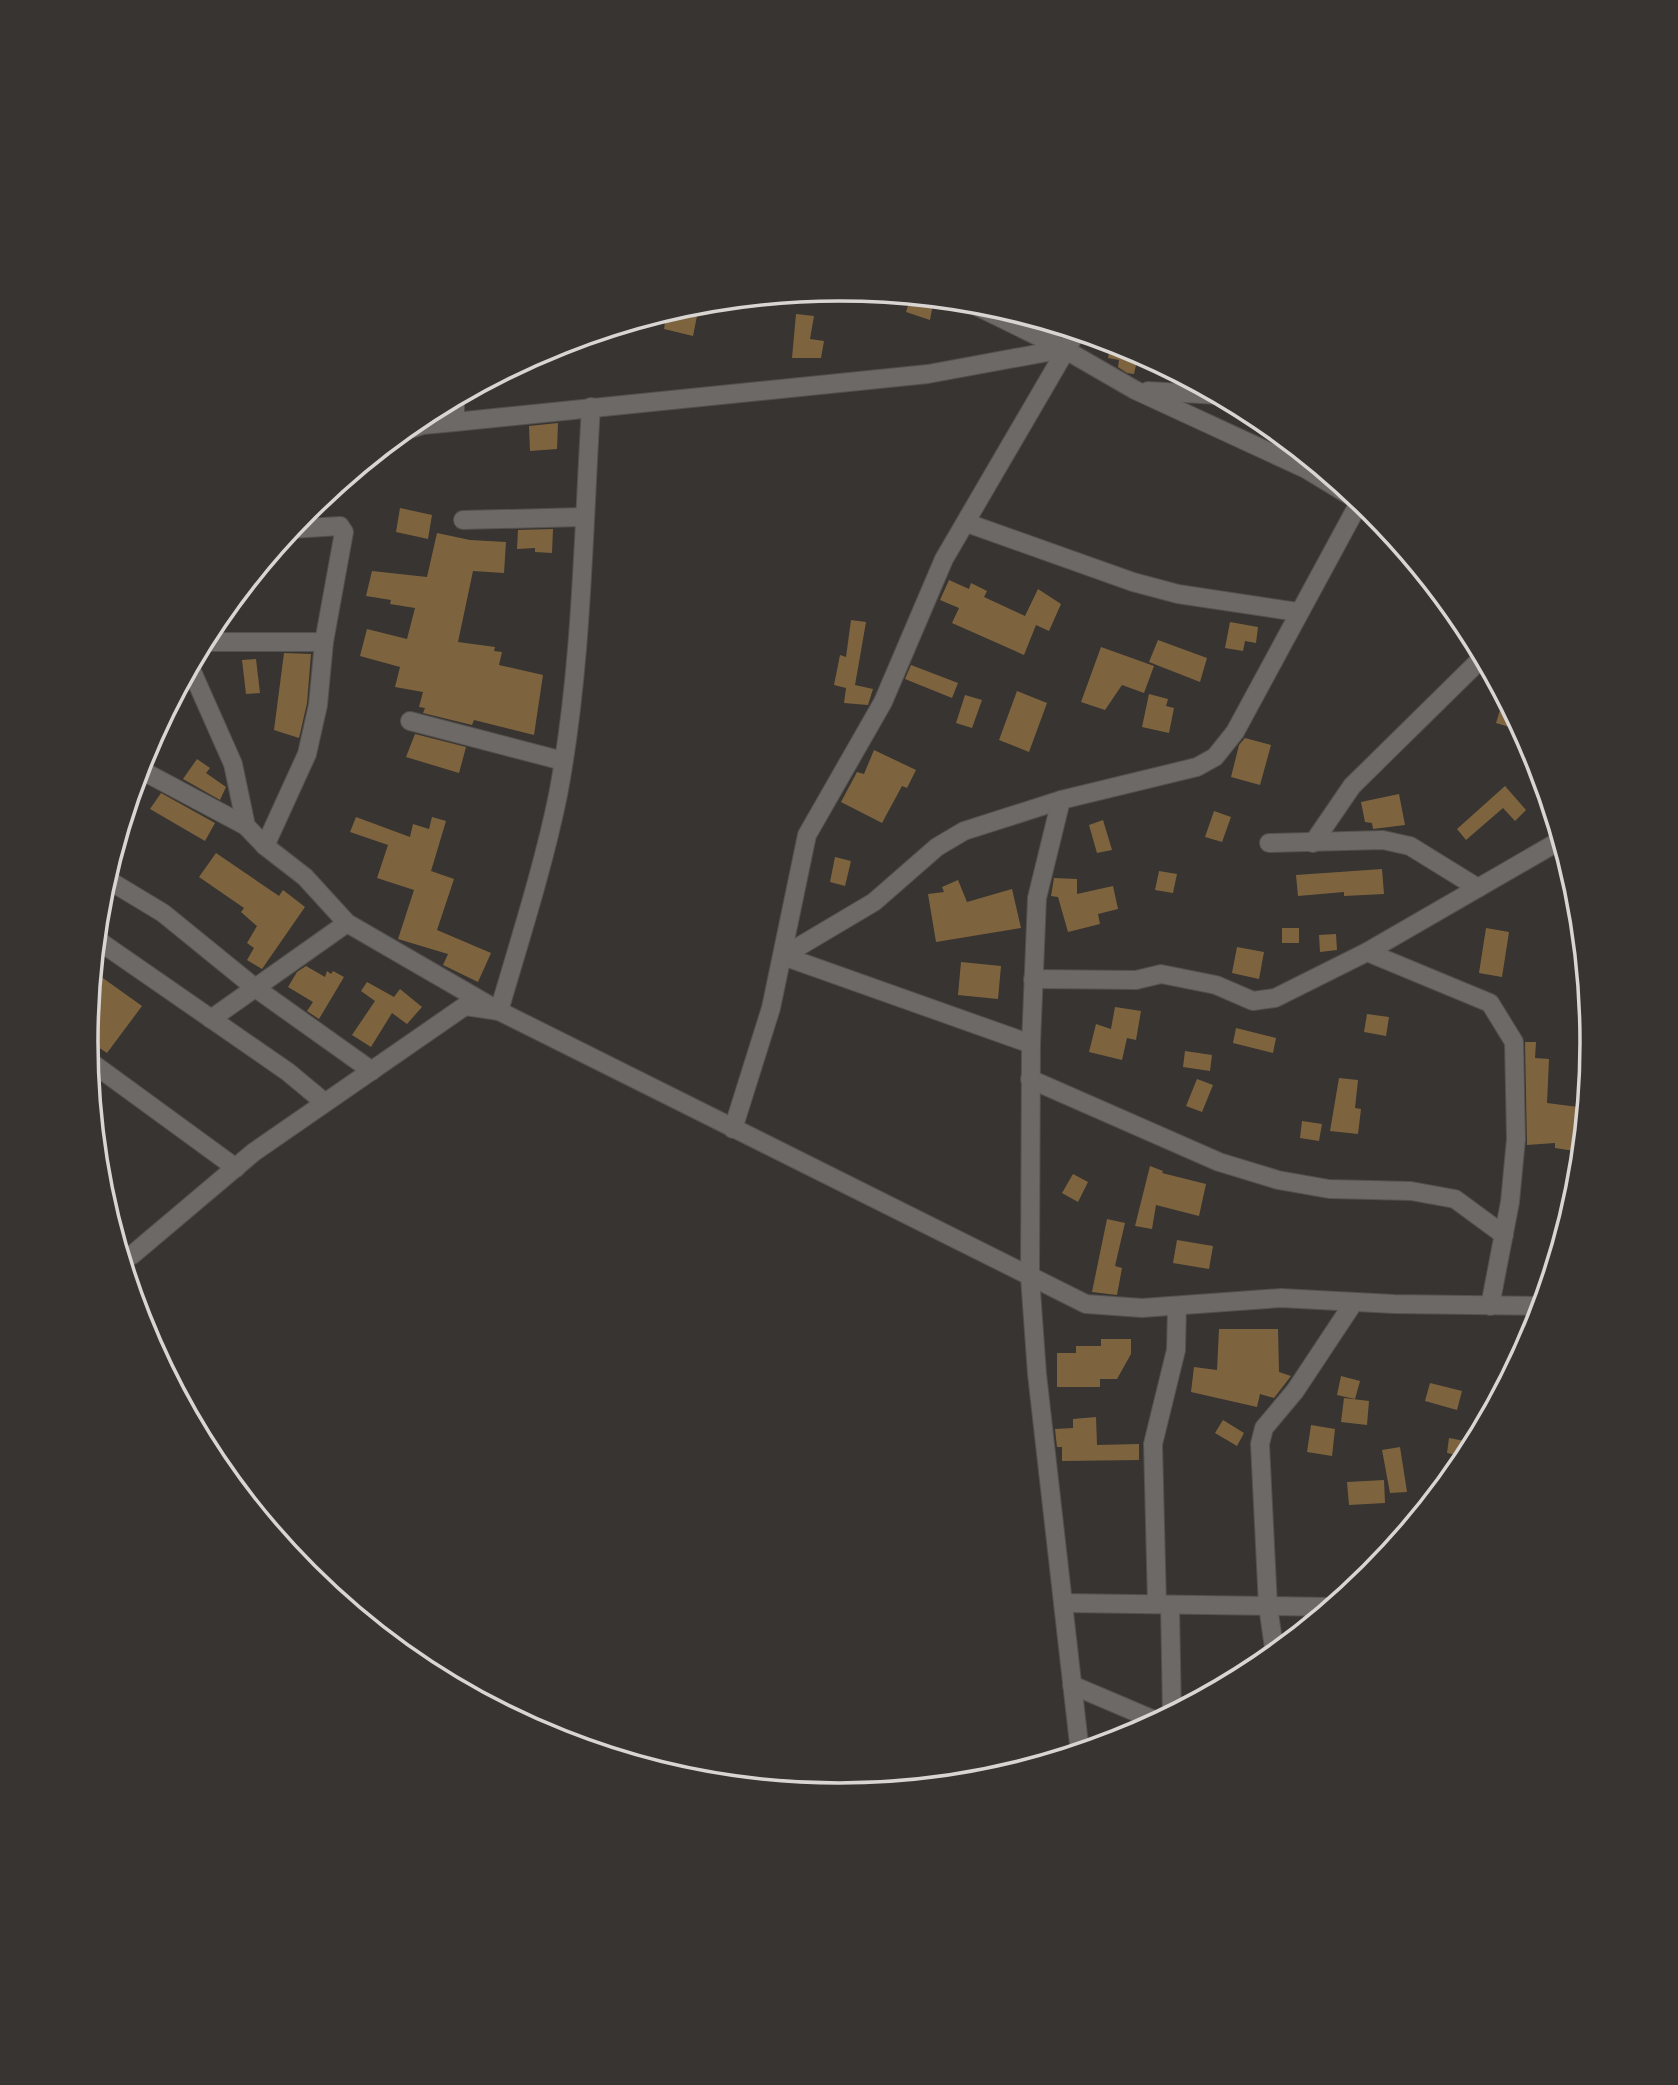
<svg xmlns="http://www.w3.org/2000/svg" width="1678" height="2085" font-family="'Archivo Narrow',sans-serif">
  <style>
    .building { fill: #7e643e }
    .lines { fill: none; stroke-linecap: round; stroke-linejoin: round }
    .street-casing { stroke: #53504d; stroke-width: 20 }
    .street { stroke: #6d6966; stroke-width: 18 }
    .rim { fill: none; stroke: #d8d5d3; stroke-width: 3.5 }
  </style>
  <rect width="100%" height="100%" fill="#383431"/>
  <!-- building -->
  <g class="building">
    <polygon points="911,296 934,299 930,320 906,312"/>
    <polygon points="671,310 697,316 693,336 664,329 667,311"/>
    <polygon points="796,314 814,316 810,339 824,341 821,358 792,358"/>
    <polygon points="1111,342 1164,366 1163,370 1136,365 1134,374 1127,373 1118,367 1119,360 1108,358"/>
    <polygon points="558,423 557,449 530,451 529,426"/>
    <polygon points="400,508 432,515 428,539 396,532"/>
    <polygon points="553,529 552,553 535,552 535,548 517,549 518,530"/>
    <polygon points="437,533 470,540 506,542 504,573 473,571 458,642 495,647 494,651 502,652 499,665 543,675 534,735 474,720 472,725 423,713 425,708 419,707 423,692 395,687 400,667 360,656 367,629 407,639 415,608 390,604 391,600 366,596 372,571 427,577"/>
    <polygon points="949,580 969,589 971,583 987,591 984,597 1025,616 1038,589 1061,604 1049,631 1036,625 1024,655 952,623 959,608 940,600"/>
    <polygon points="851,620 866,622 855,685 873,689 868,705 844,703 846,688 834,685 840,655 846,657"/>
    <polygon points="1230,622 1258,627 1256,643 1245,641 1243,651 1225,648"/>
    <polygon points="1158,640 1207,658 1200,682 1149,662"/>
    <polygon points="1101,647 1154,666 1144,693 1122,685 1105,710 1081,702"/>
    <polygon points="284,653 311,654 307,703 299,738 274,730"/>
    <polygon points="256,659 260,693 246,694 242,660"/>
    <polygon points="911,665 958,683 952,698 905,679"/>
    <polygon points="1017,691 1047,703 1029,752 999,740"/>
    <polygon points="1149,694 1168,699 1166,706 1174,708 1169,733 1142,727"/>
    <polygon points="965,695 982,700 972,728 956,723"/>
    <polygon points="1501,707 1511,710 1523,731 1496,723"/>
    <polygon points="415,734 466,747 459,773 406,757"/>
    <polygon points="1245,738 1271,745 1260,785 1231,777 1239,745"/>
    <polygon points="874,750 916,770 907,788 902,786 882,823 841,802 857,772 864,774"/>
    <polygon points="197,759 210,768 206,773 226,787 220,800 183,779"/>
    <polygon points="1505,786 1526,810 1515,821 1503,808 1466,840 1457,829"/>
    <polygon points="161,793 215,823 205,841 150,809"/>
    <polygon points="1399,794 1405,825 1373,829 1372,823 1365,822 1361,802"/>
    <polygon points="1214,811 1231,817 1222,842 1205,837"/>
    <polygon points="356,817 410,837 413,824 429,829 432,817 446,821 431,871 454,879 437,930 491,953 478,982 443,965 448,954 398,939 414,890 377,878 388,845 350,832"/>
    <polygon points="1103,820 1112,850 1097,853 1089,825"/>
    <polygon points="216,853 279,896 283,890 305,907 262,969 247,960 254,948 247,943 257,926 241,912 244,908 199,877"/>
    <polygon points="835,857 851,861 845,886 830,882"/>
    <polygon points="1382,869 1384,894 1344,896 1344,892 1298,896 1296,875"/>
    <polygon points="1159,871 1177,874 1173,893 1155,890"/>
    <polygon points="1054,878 1077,879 1077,894 1113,886 1118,909 1098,914 1100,924 1068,932 1058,897 1051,896"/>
    <polygon points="958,880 967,902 1012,889 1021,928 936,942 928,894 944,892 942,887"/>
    <rect x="1282" y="928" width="17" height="15"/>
    <polygon points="1486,928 1509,932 1502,977 1479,973"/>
    <polygon points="1336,934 1337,950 1320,952 1319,935"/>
    <polygon points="1237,947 1264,952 1259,979 1232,973"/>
    <polygon points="961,962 1001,966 998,999 958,995"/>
    <polygon points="306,966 325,977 327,971 331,974 333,971 344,977 319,1019 307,1011 313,1002 288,987 297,972"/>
    <polygon points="93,971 142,1006 107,1053 86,1039"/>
    <polygon points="367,982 394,997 400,989 422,1007 407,1024 392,1013 371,1047 352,1035 375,1001 361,991"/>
    <polygon points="1115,1007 1141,1011 1136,1040 1127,1038 1122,1060 1089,1052 1096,1024 1111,1029"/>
    <polygon points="1367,1014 1389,1017 1386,1036 1364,1032"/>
    <polygon points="1236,1028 1276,1038 1273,1053 1233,1043"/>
    <polygon points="1525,1042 1536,1042 1535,1058 1549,1059 1547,1103 1586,1108 1581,1152 1555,1148 1555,1143 1527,1145"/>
    <polygon points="1185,1051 1212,1055 1210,1071 1183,1067"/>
    <polygon points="1339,1078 1358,1080 1355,1108 1361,1109 1358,1134 1330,1131"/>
    <polygon points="1197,1079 1213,1085 1202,1112 1186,1106"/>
    <polygon points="1302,1121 1322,1124 1319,1141 1300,1138"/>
    <polygon points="1150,1166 1163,1171 1162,1173 1206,1184 1199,1216 1156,1205 1152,1229 1135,1226"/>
    <polygon points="1073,1174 1088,1182 1078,1202 1062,1193"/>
    <polygon points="1107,1219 1125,1223 1115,1266 1122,1268 1117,1295 1092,1292"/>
    <polygon points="1177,1240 1213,1246 1209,1269 1173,1263"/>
    <polygon points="1219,1329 1278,1329 1279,1372 1291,1376 1274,1398 1260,1394 1257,1407 1191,1392 1194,1367 1217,1370"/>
    <polygon points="1101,1339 1131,1339 1131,1354 1117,1379 1100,1379 1100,1387 1057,1387 1057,1353 1076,1353 1076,1346 1101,1346"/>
    <polygon points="1341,1376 1360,1381 1355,1399 1337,1395"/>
    <polygon points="1430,1383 1462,1391 1457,1410 1425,1401"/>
    <polygon points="1344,1398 1369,1401 1367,1425 1341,1422"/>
    <polygon points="1096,1417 1097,1445 1139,1444 1139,1460 1062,1461 1062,1447 1057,1447 1055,1429 1073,1428 1073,1419"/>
    <polygon points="1223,1420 1244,1433 1237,1446 1215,1433"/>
    <polygon points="1311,1425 1335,1429 1332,1456 1307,1452"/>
    <polygon points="1449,1438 1475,1443 1468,1457 1447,1453"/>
    <polygon points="1400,1447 1407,1492 1390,1493 1382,1450"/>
    <polygon points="1384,1480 1385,1503 1349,1505 1347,1482"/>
  </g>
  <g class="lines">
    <defs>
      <g id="street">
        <polyline points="968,302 1064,349 1135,390 1306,469 1367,506"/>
        <polyline points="1148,391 1218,395"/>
        <polyline points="455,398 455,422"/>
        <polyline points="401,432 423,425 455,422 928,374 1064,349"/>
        <polyline points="463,520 584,517"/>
        <polyline points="967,523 1133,582 1178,594 1298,612"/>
        <polyline points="203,642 324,642"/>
        <polyline points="190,667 233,764 246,826 265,846 305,877 347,923 499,1011 1086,1304 1142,1308 1281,1298 1394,1304 1542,1306"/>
        <polyline points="410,721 563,761"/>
        <polyline points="139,769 246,826"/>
        <polyline points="1269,843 1383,840 1410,846 1478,888"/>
        <polyline points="1313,843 1352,786 1483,657"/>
        <polyline points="265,846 307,754 318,705 324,642 344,532 340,526 291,529"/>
        <polyline points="105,878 163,913 254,987 372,1071"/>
        <polyline points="96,939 288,1072 324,1102"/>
        <polyline points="1367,952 1490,1003 1514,1042 1516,1139 1510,1202 1490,1306"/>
        <polyline points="783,956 874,902 937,847 964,831 1061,800"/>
        <polyline points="783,956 1031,1044"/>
        <polyline points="1033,979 1136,980 1161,974 1216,985 1253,1001 1275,998 1367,952 1561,840"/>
        <polyline points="211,1019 347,923"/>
        <polyline points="88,1060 236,1168"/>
        <polyline points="1030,1079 1219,1162 1278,1180 1329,1189 1411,1191 1455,1199 1504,1235"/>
        <polyline points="733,1129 771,1008 807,835 883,702 944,559 1077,331"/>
        <path d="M121,1258L132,1255L254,1152L465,1006L499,1011C520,939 543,868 558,795C582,668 583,536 591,407"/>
        <polyline points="1063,1603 1333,1607"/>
        <polyline points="1157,1604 1153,1444 1176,1350 1177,1306"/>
        <polyline points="1170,1605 1172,1715"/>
        <polyline points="1275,1655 1268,1606 1260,1444 1264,1428 1295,1391 1354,1302"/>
        <polyline points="1072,1685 1159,1722"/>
        <polyline points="1080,1753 1037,1374 1030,1277 1031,1044 1037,898 1061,800 1197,767 1215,757 1235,732 1359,503"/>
      </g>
    </defs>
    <!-- street casing -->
    <use href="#street" class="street-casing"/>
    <!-- street -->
    <use href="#street" class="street"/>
  </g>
  <!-- crop -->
  <path d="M0 0H1678V2085H0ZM98 1042a741 741 0 1 1 1482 0a741 741 0 1 1-1482 0Z" fill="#383431" fill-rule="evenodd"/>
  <path class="rim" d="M98 1042a741 741 0 1 1 1482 0a741 741 0 1 1-1482 0Z"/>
</svg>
